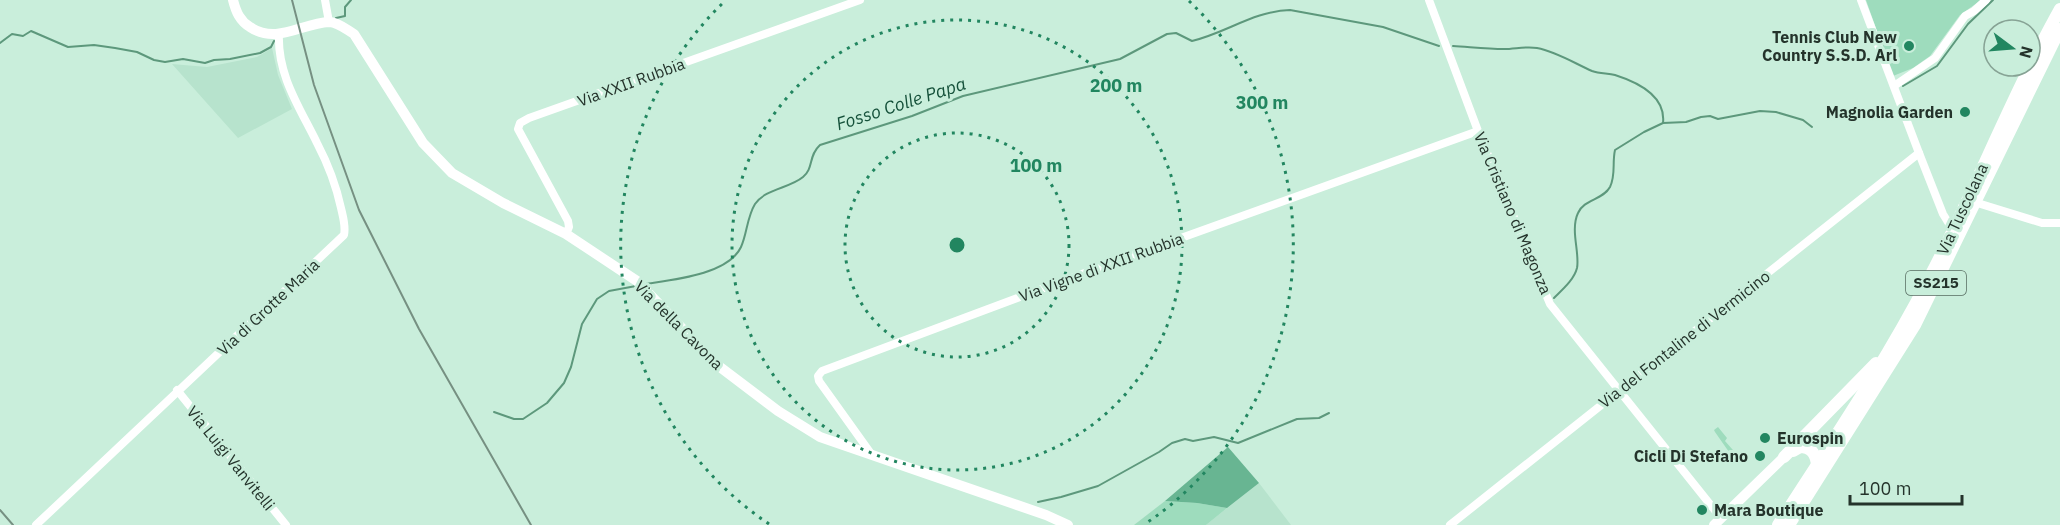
<svg xmlns="http://www.w3.org/2000/svg" width="2060" height="525" font-family="'IBM Plex Sans',sans-serif">
  <style>
    .built { fill: #b7e3cd }
    .green { fill: #9edcbd }
    .forest { fill: #68b592 }
    .lines { fill: none; stroke-linecap: round; stroke-linejoin: round }
    .stream { stroke: #5d987c; stroke-width: 2 }
    .street { stroke: #fff; stroke-width: 8 }
    .secondary { stroke: #fff; stroke-width: 10 }
    .primary { stroke: #fff; stroke-width: 12 }
    .rail { stroke: #769082; stroke-width: 2 }
    .ring { fill: none; stroke: #228660; stroke-width: 3; stroke-dasharray: 3 6 }
    .poi-dot { fill: #228660; stroke: #c9eedb; stroke-width: 2 }
    .labels { text-anchor: middle; stroke-width: 6; stroke-linejoin: round; paint-order: stroke }
    .shield { fill: #c9eedb; stroke: #566b60; stroke-width: 1.5 }
    .shield-label { font-size: 15px; font-weight: bold; fill: #24332b }
    .poi-label { font-size: 16px; font-weight: bold; fill: #24332b; stroke: #c9eedb; text-anchor: end }
    .street-label { font-size: 16px; fill: #24332b; stroke: #c9eedb }
    .water-label { font-size: 18px; font-style: italic; fill: #15513a; stroke: #c9eedb }
    .centre { fill: #228660; stroke: #c9eedb; stroke-width: 3 }
    .ring-label { font-size: 18px; text-anchor: middle; font-weight: bold; fill: #228660; stroke: #c9eedb; stroke-width: 6; stroke-linejoin: round; paint-order: stroke }
  </style>
  <rect width="100%" height="100%" fill="#c9eedb"/>
  <!-- built -->
  <g class="built">
    <polygon points="272,48 278,75 292,109 238,138 172,64 207,67 257,57"/>
    <polygon points="1259,483 1291,525 1206,525 1217,516"/>
  </g>
  <!-- green -->
  <g class="green">
    <polygon points="1866,0 1981,0 1960,15 1930,56 1913,68 1893,76"/>
    <polygon points="1718,427 1727,438 1725,441 1740,458 1736,462 1715,432 1714,430"/>
    <polygon points="1165,501 1197,503 1227,508 1206,525 1134,525"/>
  </g>
  <!-- forest -->
  <polygon class="forest" points="1228,447 1259,483 1227,508 1197,503 1165,501"/>
  <g class="lines">
    <!-- stream -->
    <g class="stream">
      <polyline points="336,18 345,16 345,7 351,0"/>
      <polyline points="0,43 12,34 23,36 31,31 68,47 94,45 115,48 137,52 154,60 165,62 183,59 205,63 214,60 230,59 260,53 271,47 274,41"/>
      <path d="M1453,46C1470,47 1487,49 1504,49C1515,49 1526,46 1537,48C1557,52 1574,63 1592,71C1600,74 1608,73 1615,75C1637,82 1666,96 1663,123"/>
      <polyline points="1903,86 1937,66 1968,24 1993,0"/>
      <path d="M645,284C671,280 728,275 741,247C747,234 747,217 755,204C765,189 790,188 803,177C814,168 808,156 820,145L912,116L963,96L1120,59L1167,34L1176,33L1192,41C1226,33 1254,11 1290,10L1383,27L1439,46"/>
      <path d="M1554,298C1562,290 1574,280 1577,268C1580,253 1570,230 1578,213C1584,199 1603,200 1610,187C1616,175 1612,163 1615,150L1644,132L1663,123L1686,122L1701,117L1710,116L1718,119L1760,111L1776,112L1803,120L1812,127"/>
      <polyline points="494,412 514,419 523,419 547,403 564,383 571,367 582,324 597,299 609,291 636,286"/>
      <polyline points="1038,502 1061,497 1098,486 1159,452 1172,443 1185,439 1193,441 1214,437 1238,443 1297,419 1319,418 1329,413"/>
    </g>
    <!-- street -->
    <g class="street">
      <polyline points="325,0 329,22"/>
      <polyline points="1429,0 1478,131 1550,304 1721,518"/>
      <polyline points="1861,0 1919,153 1943,214 1954,232"/>
      <polyline points="1894,86 1935,58 1965,16 1974,11 1986,0"/>
      <polyline points="1971,201 2042,223 2060,223"/>
      <polyline points="566,234 569,227 568,221 518,129 520,123 529,118 860,0"/>
      <polyline points="177,390 286,525"/>
      <polyline points="872,455 819,381 818,376 822,371 1106,265 1478,131"/>
      <path d="M36,525L344,235C346,226 343,217 341,208C336,185 328,164 317,143C300,108 277,75 279,34"/>
      <polyline points="1450,525 1919,153"/>
    </g>
    <!-- secondary -->
    <g class="secondary">
      <path d="M233,0C236,12 240,21 250,27C277,45 302,23 329,22C338,22 347,30 354,34L423,143L452,173L503,203L566,234L637,281L716,364L778,411L820,437L1046,515L1068,525"/>
      <polyline points="1714,525 1784,457"/>
    </g>
    <!-- primary -->
    <g class="primary">
      <path d="M1793,451L1800,447C1812,447 1816,455 1817,465"/>
      <polyline points="1784,457 1876,363"/>
      <path d="M1778,525C1830,444 1884,365 1928,280C1975,191 2011,97 2060,9"/>
      <polyline points="1789,525 1915,325 2060,29"/>
    </g>
    <!-- rail -->
    <g class="rail">
      <polyline points="292,0 314,85 359,210 419,329 531,525"/>
      <polyline points="0,510 13,525"/>
    </g>
  </g>
  <!-- distance rings -->
  <g class="ring">
    <circle cx="957" cy="245" r="112"/>
    <circle cx="957" cy="245" r="225"/>
    <path d="M769 524A337 337 0 0 1 725 1M1189 1A337 337 0 0 1 1145 524"/>
  </g>
  <!-- markers -->
  <g class="poi-dot">
    <circle cx="1909" cy="46" r="6"/>
    <circle cx="1965" cy="112" r="6"/>
    <circle cx="1765" cy="438" r="6"/>
    <circle cx="1760" cy="456" r="6"/>
    <circle cx="1702" cy="510" r="6"/>
  </g>
  <g class="labels">
    <!-- shield labels -->
    <rect class="shield" x="1906" y="271" width="60" height="24" rx="4.5"/>
    <g class="shield-label">
      <text x="1936" y="288">SS215</text>
    </g>
    <!-- poi labels -->
    <g class="poi-label">
      <text x="1897" y="43">Tennis Club New<tspan x="1897" dy="18">Country S.S.D. Arl</tspan></text>
      <text x="1953" y="118">Magnolia Garden</text>
      <text x="1777" y="444" text-anchor="start">Eurospin</text>
      <text x="1748" y="462">Cicli Di Stefano</text>
      <text x="1714" y="516" text-anchor="start">Mara Boutique</text>
    </g>
    <!-- street labels -->
    <g class="street-label">
      <text transform="translate(631 82) rotate(-20)" y="6">Via XXII Rubbia</text>
      <text transform="translate(1962 209) rotate(-65)" y="6">Via Tuscolana</text>
      <text transform="translate(1513 213) rotate(67)" y="6">Via Cristiano di Magonza</text>
      <text transform="translate(1101 267) rotate(-20)" y="6">Via Vigne di XXII Rubbia</text>
      <text transform="translate(268 307) rotate(-43)" y="6">Via di Grotte Maria</text>
      <text transform="translate(679 325) rotate(45)" y="6">Via della Cavona</text>
      <text transform="translate(1684 339) rotate(-38)" y="6">Via del Fontaline di Vermicino</text>
      <text transform="translate(231 458) rotate(51)" y="6">Via Luigi Vanvitelli</text>
    </g>
    <!-- water labels -->
    <g class="water-label">
      <text transform="translate(901 104) rotate(-18)" y="6">Fosso Colle Papa</text>
    </g>
  </g>
  <circle cx="957" cy="245" r="9" class="centre"/>
  <g class="ring-label">
    <text x="1116" y="92">200 m</text>
    <text x="1262" y="109">300 m</text>
    <text x="1036" y="172">100 m</text>
  </g>
  <!-- north arrow -->
  <g transform="translate(2012 48) rotate(106)"><circle r="28" fill="#c9eedb" stroke="#87a395" stroke-width="1.5"/>
  <path d="M0-4.5L10 22L0 15L-10 22Z" fill="#228660"/>
  <text y="-9" font-size="16" font-weight="bold" text-anchor="middle" fill="#24332b">N</text>
  </g>
  <!-- scale -->
  <path d="M1850 495v9h112v-9" fill="none" stroke="#24332b" stroke-width="3"/>
  <text x="1859" y="495" font-size="18" fill="#24332b" stroke="#c9eedb" stroke-width="4.5" paint-order="stroke">100 m</text>
</svg>
